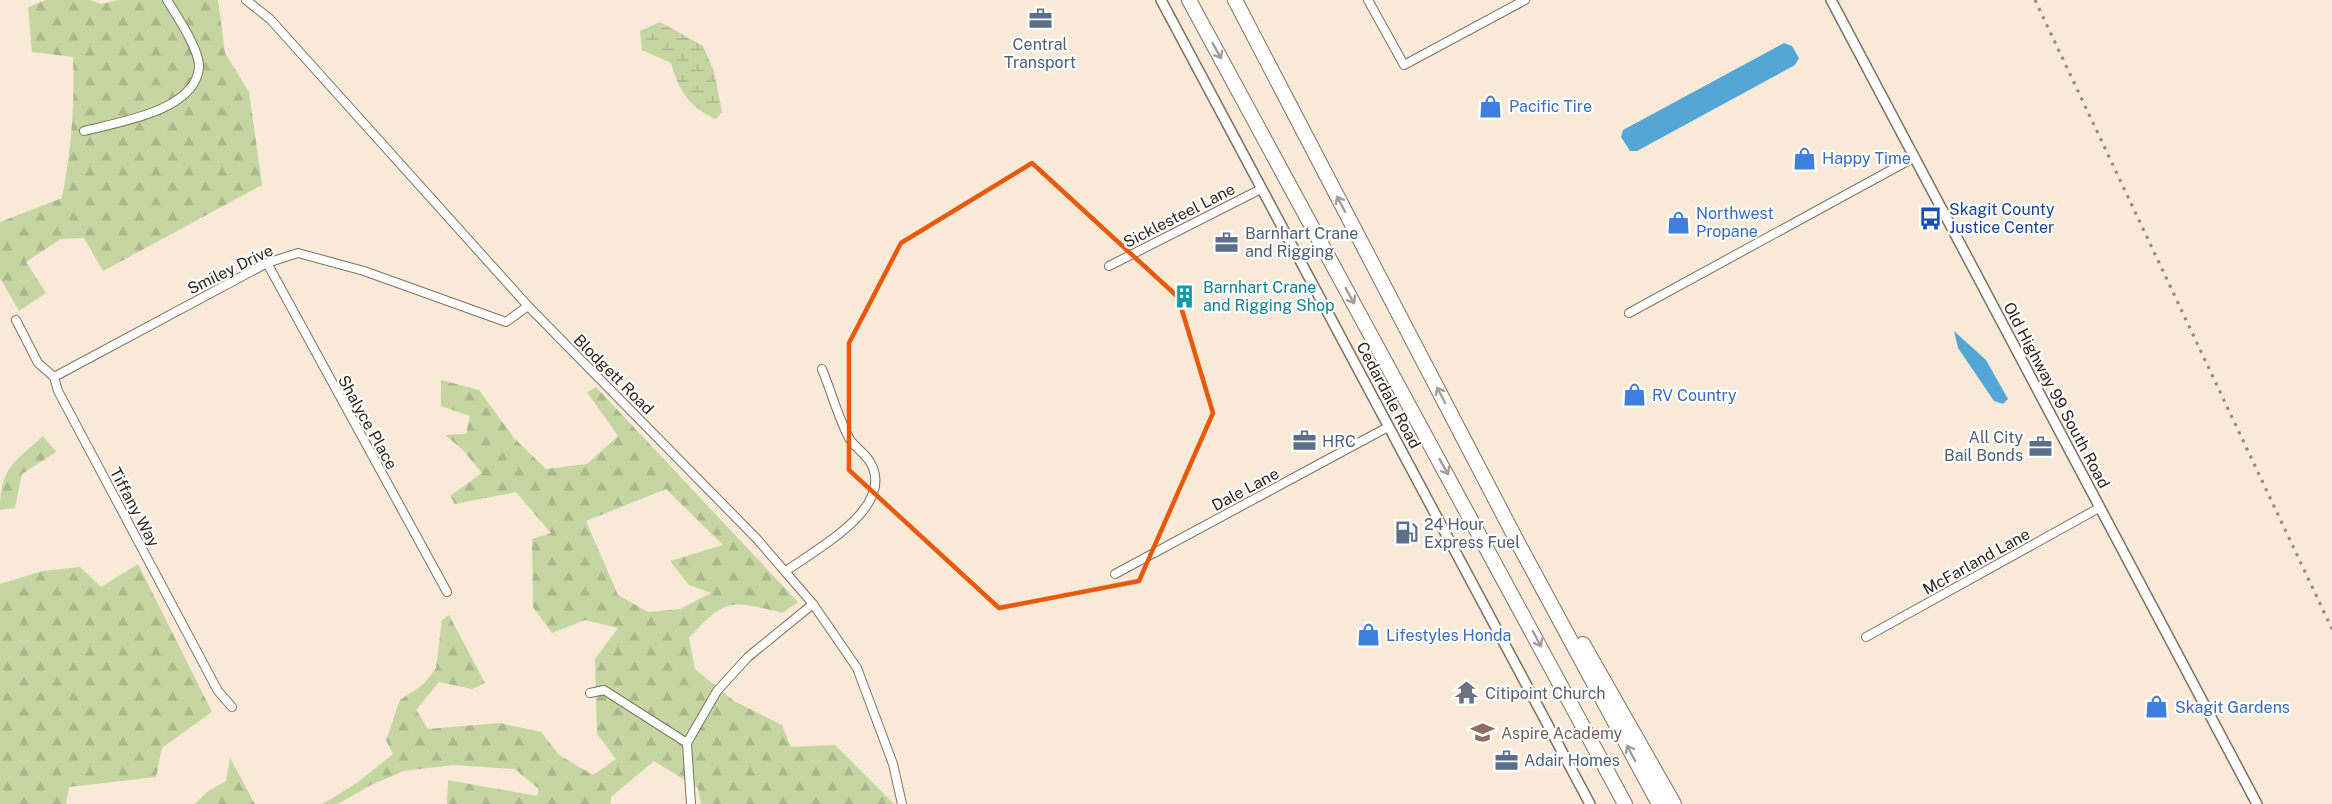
<svg xmlns="http://www.w3.org/2000/svg" width="2332" height="804" font-family="'Public Sans',sans-serif">
  <style>
    .forest { fill: url(#forest-firs); fill-rule: evenodd }
    .wetland { fill: url(#wetland-marsh) }
    .water { fill: #54a6d7 }
    .lines { fill: none; stroke-linecap: round; stroke-linejoin: round }
    .minor-casing { stroke: #7f7161; stroke-width: 10 }
    .tertiary-casing { stroke: #7f7161; stroke-width: 12 }
    .motorway-casing { stroke: #7f7161; stroke-width: 16 }
    .minor { stroke: #fff; stroke-width: 8 }
    .tertiary { stroke: #fff; stroke-width: 9 }
    .motorway { stroke: #fff; stroke-width: 14 }
    .rail { stroke: #92877a; stroke-width: 3; stroke-dasharray: 3 6; stroke-linecap: butt }
    .oneway { stroke: #a09d9a }
    .marked { fill: none; stroke: #e8590c; stroke-width: 4.5; stroke-linejoin: round }
    .labels { text-anchor: middle; stroke-width: 4.5; stroke-linejoin: round; paint-order: stroke }
    .service-label { font-size: 16px; fill: #4e5e75; stroke: #fff; text-anchor: start }
    .shop-label { font-size: 16px; fill: #366cbe; stroke: #fff; text-anchor: start }
    .transit-label { font-size: 16px; fill: #164399; stroke: #fff; text-anchor: start }
    .street-label { font-size: 16px; fill: #2c261f; stroke: #fff }
    .culture-label { font-size: 16px; fill: #0d838f; stroke: #fff; text-anchor: start }
    .worship-label { font-size: 16px; fill: #5b616d; stroke: #fff; text-anchor: start }
    .education-label { font-size: 16px; fill: #785e54; stroke: #fff; text-anchor: start }
  </style>
  <defs>
    <pattern id="forest-firs" width="22" height="20" patternUnits="userSpaceOnUse" patternTransform="scale(1.5)"><rect width="22" height="20" fill="#c6d6a2"/><path d="M5 1l3.5 6h-7zM16 11l3.5 6h-7z" fill="#aab88b"/></pattern>
    <pattern id="wetland-marsh" width="20" height="14" patternUnits="userSpaceOnUse" patternTransform="scale(1.5)"><rect width="20" height="14" fill="#c6d6a2"/><path d="M1 5h8M5 5V1M11 12h8M15 12V8" fill="none" stroke="#aab88b"/></pattern>
  </defs>
  <rect width="100%" height="100%" fill="#f9ead7"/>
  <!-- forest -->
  <g class="forest">
    <path d="M46,0H90L101,4L118,0H218L225,53L249,92L262,185L103,271L84,238L61,239L26,262L46,293L19,311L0,278V222L62,198C71,151 75,106 73,57L32,52L28,7Z"/>
    <path d="M441,380L479,390L514,438L546,469L587,464L618,436L587,392L596,387L798,602L783,613C731,601 727,596 689,638L695,669L734,701L782,725L791,747L835,745L894,804H701L698,788L654,761L611,797V804H447L448,780L537,796L539,789L515,769L453,765L404,771L371,785L338,804H323L358,782L393,754L386,740L400,700L424,684L436,668L442,620L449,615L485,683L472,689L439,682L416,710L428,729L500,723L541,732L559,755L593,775L616,759L597,734L595,659L618,628L585,620L552,633L533,607L532,539L551,533L516,492L455,504L450,496L482,473L462,449L445,435L466,434L470,416L441,406ZM666,489L723,545L670,561L689,585L711,593L680,609L648,612L618,595L586,521Z"/>
    <path d="M43,436L56,452L22,474L15,508L0,510C0,468 14,462 43,436Z"/>
    <polygon points="138,564 212,712 162,748 156,777 69,787 66,804 0,804 0,584 42,571 80,567 101,587"/>
    <polygon points="230,758 255,804 195,804 207,792 226,781"/>
  </g>
  <!-- wetland -->
  <path class="wetland" d="M660,22L703,46L714,71L722,112L716,119C689,107 679,91 671,63L642,50L640,31Z"/>
  <!-- water -->
  <g class="water">
    <polygon points="1784,43 1792,46 1799,58 1795,65 1637,151 1630,151 1621,137 1623,130"/>
    <polygon points="1954,331 1986,360 2008,399 2003,404 1994,401 1958,348"/>
  </g>
  <g class="lines">
    <defs>
      <g id="minor">
        <polyline points="246,0 270,19 528,306 757,539 813,604 857,668 893,764 902,804"/>
        <polyline points="1368,0 1404,65 1525,0"/>
        <path d="M84,131C118,122 196,111 199,67C200,50 176,15 167,0"/>
        <polyline points="267,263 447,592"/>
        <polyline points="1109,266 1261,189"/>
        <polyline points="1629,313 1915,157"/>
        <polyline points="16,320 38,363 54,377 58,391 218,691 232,707"/>
        <polyline points="54,377 267,263 298,253 364,271 506,322 528,306"/>
        <path d="M786,571C816,549 897,507 870,462C865,453 854,447 849,438C838,417 831,391 822,369"/>
        <polyline points="1115,574 1388,427"/>
        <polyline points="1866,637 2099,508"/>
        <polyline points="590,693 604,690 687,743"/>
        <polyline points="691,804 687,743 717,691 748,657 813,604"/>
      </g>
      <g id="tertiary">
        <polyline points="1161,0 1590,804"/>
        <polyline points="1831,0 2257,804"/>
      </g>
      <g id="motorway">
        <polyline points="1189,0 1625,804"/>
        <polyline points="1235,0 1518,543 1659,804"/>
        <polyline points="1583,644 1674,804"/>
      </g>
    </defs>
    <!-- minor casing -->
    <use href="#minor" class="minor-casing"/>
    <!-- tertiary casing -->
    <use href="#tertiary" class="tertiary-casing"/>
    <!-- motorway casing -->
    <use href="#motorway" class="motorway-casing"/>
    <!-- minor -->
    <use href="#minor" class="minor"/>
    <!-- tertiary -->
    <use href="#tertiary" class="tertiary"/>
    <!-- motorway -->
    <use href="#motorway" class="motorway"/>
    <!-- rail -->
    <polyline class="rail" points="2035,0 2332,629"/>
  </g>
  <!-- one-way arrows -->
  <defs><path id="oneway-shaft" d="M-6 0H5M1.5-3L5.5 0L1.5 3" fill="none" stroke-width="1.6" stroke-linecap="round" stroke-linejoin="round" transform="scale(1.5)"/></defs>
  <g class="oneway">
    <use href="#oneway-shaft" transform="translate(1217 51) rotate(61)"/>
    <use href="#oneway-shaft" transform="translate(1341 204) rotate(-118)"/>
    <use href="#oneway-shaft" transform="translate(1350 296) rotate(61)"/>
    <use href="#oneway-shaft" transform="translate(1441 395) rotate(-118)"/>
    <use href="#oneway-shaft" transform="translate(1444 467) rotate(61)"/>
    <use href="#oneway-shaft" transform="translate(1537 639) rotate(62)"/>
    <use href="#oneway-shaft" transform="translate(1631 753) rotate(-118)"/>
  </g>
  <!-- marked area -->
  <path class="marked" d="M1032,163L1178,297L1213,413L1139,581L999,608L849,470V343L901,243Z"/>
  <!-- icons -->
  <defs>
    <symbol id="office-bare" viewBox="-9 -9 18 18"><path d="M-6-3h4V-5.5h4V-3h4V5H-6ZM-1-4.5V-3h2v-1.5ZM-6 0V1H6V0Z" fill="#5c6f8a" stroke="#fff" stroke-width="2.5" paint-order="stroke"/></symbol>
    <symbol id="shop-bare" viewBox="-9 -9 18 18"><path d="M-5-2.5h2.3a2.7 3.5 0 0 1 5.4 0H5L5.5 6h-11ZM-1.5-2.5h3a1.5 2.3 0 0 0-3 0Z" fill="#3f7fe0" stroke="#fff" stroke-width="2.5" paint-order="stroke"/></symbol>
    <symbol id="bus-bare" viewBox="-9 -9 18 18"><path d="M-5-6H5V4H4V6H2V4H-2V6H-4V4H-5ZM-3.5-4V0h7V-4ZM-3.5 1.2v1.5H-2V1.2ZM2 1.2v1.5H3.5V1.2Z" fill="#1a4fb4" stroke="#fff" stroke-width="2.5" paint-order="stroke"/></symbol>
    <symbol id="building-bare" viewBox="-9 -9 18 18"><path d="M-4-6H4V6H1V3H-1V6H-4ZM-2.5-4.3h1.7v1.8h-1.7ZM.8-4.3h1.7v1.8H.8ZM-2.5-1h1.7V.8h-1.7ZM.8-1h1.7V.8H.8Z" fill="#0f9aa8" stroke="#fff" stroke-width="2.5" paint-order="stroke"/></symbol>
    <symbol id="fuel-bare" viewBox="-9 -9 18 18"><path d="M-5.5-6h7V0h2V4h1.3V-2.5L3-4.5l.8-.8L6-3V5H2.5V1h-1V6h-7ZM-4.2-4.7v3.2H.2V-4.7Z" fill="#5c6f8a" stroke="#fff" stroke-width="2.5" paint-order="stroke"/></symbol>
    <symbol id="temple-bare" viewBox="-9 -9 18 18"><path d="M0-6L5-2H3V0L6.5 2.5H4V6H1.5V3h-3V6H-4V2.5H-6.5L-3 0V-2H-5Z" fill="#6b7280" stroke="#fff" stroke-width="2.5" paint-order="stroke"/></symbol>
    <symbol id="school-bare" viewBox="-9 -9 18 18"><path d="M0-5L7-2L0 1L-7-2ZM-4 1L0 2.5L4 1V4Q0 6-4 4Z" fill="#8d6e63" stroke="#fff" stroke-width="2.5" paint-order="stroke"/></symbol>
  </defs>
  <g fill-rule="evenodd">
    <use href="#office-bare" x="1024" y="2" width="33" height="33"/>
    <use href="#shop-bare" x="1474" y="90" width="33" height="33"/>
    <use href="#shop-bare" x="1788" y="142" width="33" height="33"/>
    <use href="#bus-bare" x="1914" y="202" width="33" height="33"/>
    <use href="#shop-bare" x="1662" y="206" width="33" height="33"/>
    <use href="#office-bare" x="1210" y="226" width="33" height="33"/>
    <use href="#building-bare" x="1168" y="280" width="33" height="33"/>
    <use href="#shop-bare" x="1618" y="378" width="33" height="33"/>
    <use href="#office-bare" x="1288" y="424" width="33" height="33"/>
    <use href="#office-bare" x="2024" y="430" width="33" height="33"/>
    <use href="#fuel-bare" x="1390" y="516" width="33" height="33"/>
    <use href="#shop-bare" x="1352" y="618" width="33" height="33"/>
    <use href="#temple-bare" x="1450" y="676" width="33" height="33"/>
    <use href="#shop-bare" x="2140" y="690" width="33" height="33"/>
    <use href="#school-bare" x="1466" y="716" width="33" height="33"/>
    <use href="#office-bare" x="1490" y="744" width="33" height="33"/>
  </g>
  <g class="labels">
    <!-- service labels -->
    <g class="service-label">
      <text x="1040" y="50" text-anchor="middle">Central<tspan x="1040" dy="18">Transport</tspan></text>
      <text x="1245" y="239">Barnhart Crane<tspan x="1245" dy="18">and Rigging</tspan></text>
      <text x="2023" y="443" text-anchor="end">All City<tspan x="2023" dy="18">Bail Bonds</tspan></text>
      <text x="1322" y="447">HRC</text>
      <text x="1424" y="530">24 Hour<tspan x="1424" dy="18">Express Fuel</tspan></text>
      <text x="1524" y="766">Adair Homes</text>
    </g>
    <!-- shop labels -->
    <g class="shop-label">
      <text x="1509" y="112">Pacific Tire</text>
      <text x="1822" y="164">Happy Time</text>
      <text x="1696" y="219">Northwest<tspan x="1696" dy="18">Propane</tspan></text>
      <text x="1652" y="401">RV Country</text>
      <text x="1386" y="641">Lifestyles Honda</text>
      <text x="2175" y="713">Skagit Gardens</text>
    </g>
    <!-- transit labels -->
    <g class="transit-label">
      <text x="1949" y="215">Skagit County<tspan x="1949" dy="18">Justice Center</tspan></text>
    </g>
    <!-- street labels -->
    <g class="street-label">
      <text transform="translate(1179 215) rotate(-27)" y="6">Sicklesteel Lane</text>
      <text transform="translate(230 269) rotate(-26)" y="6">Smiley Drive</text>
      <text transform="translate(614 374) rotate(45)" y="6">Blodgett Road</text>
      <text transform="translate(1389 395) rotate(62)" y="6">Cedardale Road</text>
      <text transform="translate(2057 395) rotate(62)" y="6">Old Highway 99 South Road</text>
      <text transform="translate(368 422) rotate(61)" y="6">Shalyce Place</text>
      <text transform="translate(1245 489) rotate(-28)" y="6">Dale Lane</text>
      <text transform="translate(135 507) rotate(62)" y="6">Tiffany Way</text>
      <text transform="translate(1976 561) rotate(-29)" y="6">McFarland Lane</text>
    </g>
    <!-- culture labels -->
    <g class="culture-label">
      <text x="1203" y="293">Barnhart Crane<tspan x="1203" dy="18">and Rigging Shop</tspan></text>
    </g>
    <!-- worship labels -->
    <g class="worship-label">
      <text x="1485" y="699">Citipoint Church</text>
    </g>
    <!-- education labels -->
    <g class="education-label">
      <text x="1501" y="739">Aspire Academy</text>
    </g>
  </g>
</svg>
